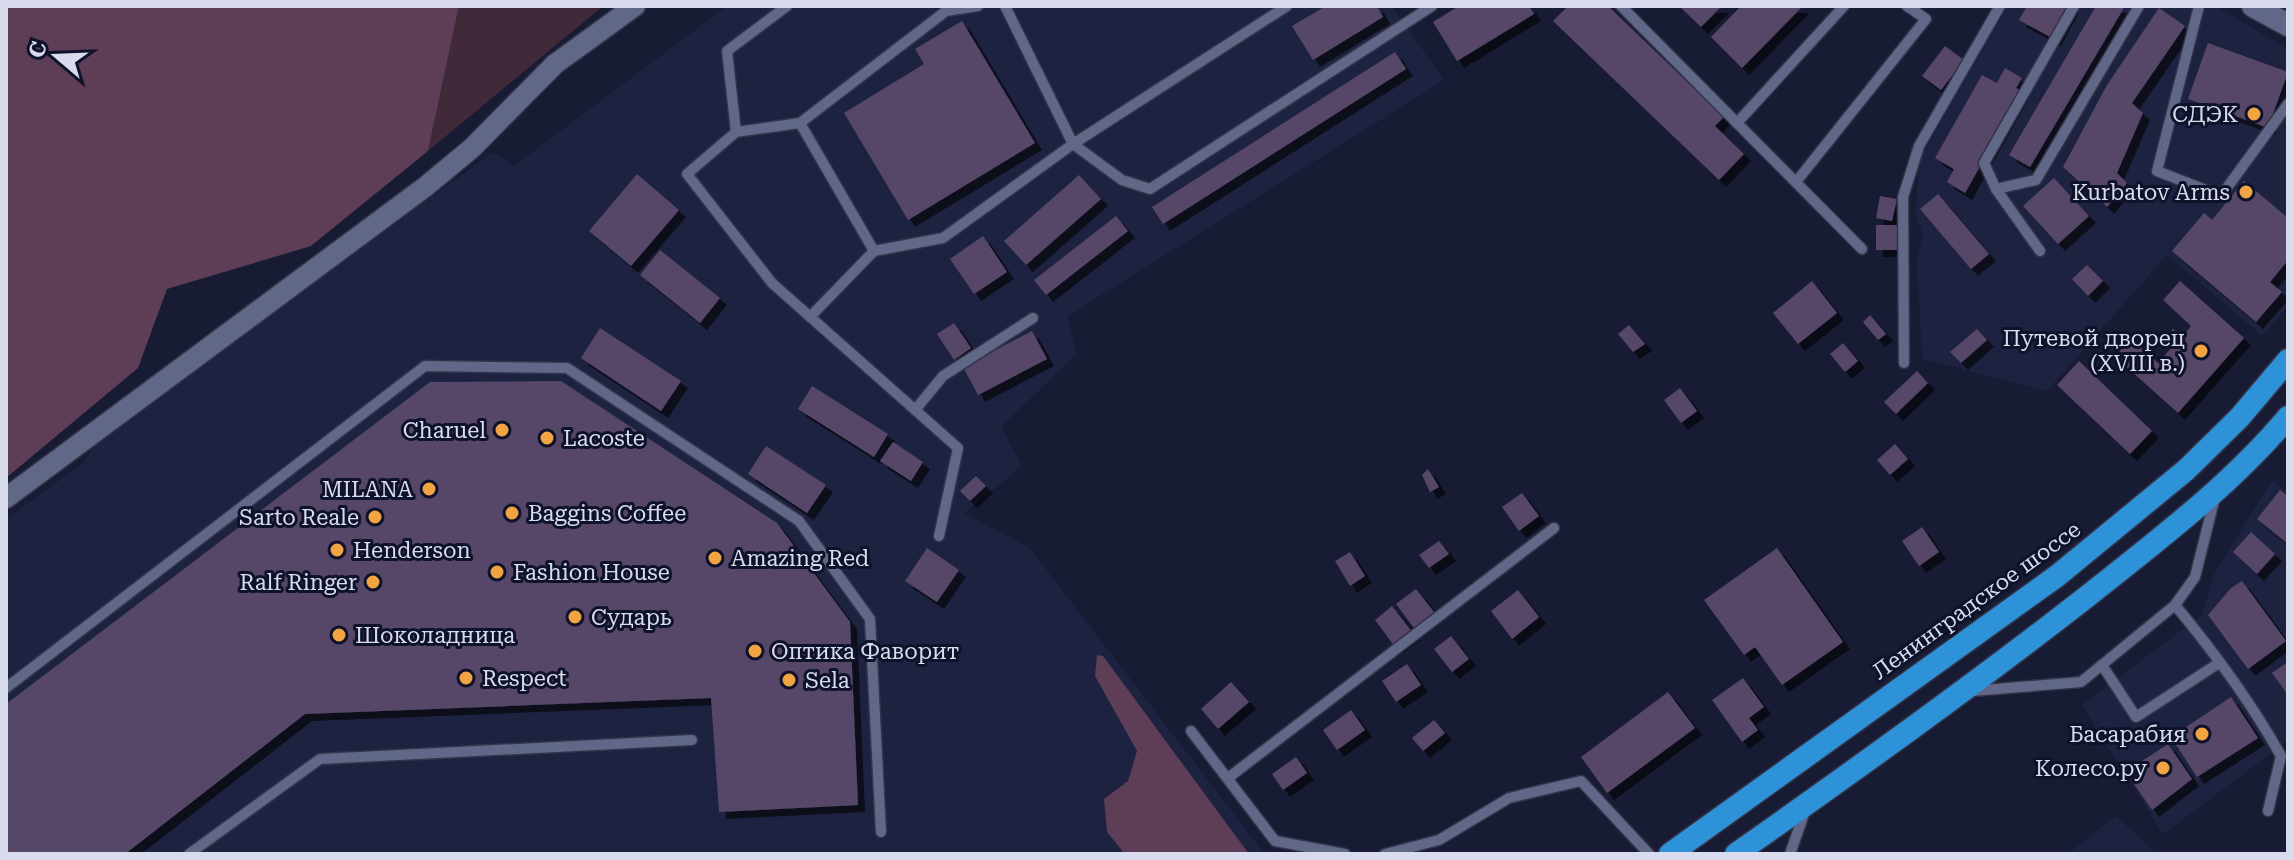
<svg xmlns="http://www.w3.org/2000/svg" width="2294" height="860" font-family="'Roboto Serif',serif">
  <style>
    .built { fill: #1d2241 }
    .green { fill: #402a3a }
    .forest { fill: #5e3e56 }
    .building { fill: #574768; filter: url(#shadow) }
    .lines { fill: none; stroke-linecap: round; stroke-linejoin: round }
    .service-casing { stroke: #333449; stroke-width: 13 }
    .minor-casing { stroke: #333449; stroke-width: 23 }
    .secondary-casing { stroke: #333449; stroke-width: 25 }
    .trunk-casing { stroke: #333449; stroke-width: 25 }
    .service { stroke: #616786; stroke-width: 10 }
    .minor { stroke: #616786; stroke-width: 20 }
    .secondary { stroke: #616786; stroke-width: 22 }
    .trunk { stroke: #2e92d9; stroke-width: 22 }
    .poi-dot { fill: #f3a442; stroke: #0e122a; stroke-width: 3 }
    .labels { text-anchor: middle; stroke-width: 6; stroke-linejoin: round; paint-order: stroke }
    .poi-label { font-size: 22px; fill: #d8dced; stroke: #0e122a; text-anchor: start }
    .street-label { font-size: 22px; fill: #d8dced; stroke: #0e122a }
  </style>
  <defs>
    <filter id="shadow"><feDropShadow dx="7" dy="7" stdDeviation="0" flood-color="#0009"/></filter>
  </defs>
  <rect width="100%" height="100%" fill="#171b34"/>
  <!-- built -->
  <g class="built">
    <polygon points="727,6 1392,6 1444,80 1068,316 1076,354 1001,427 1021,464 1002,483 964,513 1029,547 1261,849 1261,854 6,854 6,519 83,463 96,443 493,152 514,166"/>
    <polygon points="2008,6 2216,6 2288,49 2288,280 2285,283 2288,286 2288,306 2262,336 2167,255 2047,391 1922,359 1917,261 1923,235 1915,213 1920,159"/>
    <polygon points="2272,480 2288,493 2288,741 2163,834 2082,705 2202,615 2213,576"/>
    <polygon points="2116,816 2157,854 2068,854"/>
  </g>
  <!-- green -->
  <polygon class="green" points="459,6 603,6 428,151"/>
  <!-- forest -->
  <g class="forest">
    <polygon points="6,6 459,6 428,151 311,246 167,289 138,368 6,478"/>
    <polygon points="1097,655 1103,656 1249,854 1125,854 1107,832 1104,799 1128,781 1137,751 1095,676"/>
  </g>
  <!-- building -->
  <g class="building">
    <polygon points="1326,6 1377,6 1383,17 1313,60 1292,26"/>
    <polygon points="1459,6 1529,6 1534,14 1457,61 1433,22"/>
    <polygon points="1568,6 1608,6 1724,117 1715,126 1744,154 1719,180 1553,21"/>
    <polygon points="1679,6 1722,6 1701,27"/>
    <polygon points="1741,6 1803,6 1742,68 1711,37"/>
    <polygon points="2027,6 2072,6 2054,39 2019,20"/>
    <polygon points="2096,6 2125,6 2030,167 2009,155"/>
    <polygon points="2159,8 2185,26 2132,103 2143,113 2117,173 2127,183 2107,207 2063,167 2107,85"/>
    <polygon points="962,21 1035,143 908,220 844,113 924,64 915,49"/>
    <polygon points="2208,43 2288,72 2268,128 2188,99"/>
    <polygon points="1945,46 1964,60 1941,90 1922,76"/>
    <polygon points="1395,52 1406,69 1163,224 1152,207"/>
    <polygon points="2005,68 2022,78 2016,88 2022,92 1965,193 1947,182 1954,169 1935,158 1982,75 1997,83"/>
    <polygon points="637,174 679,210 631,266 589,231"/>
    <polygon points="1079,175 1101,199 1026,265 1004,241"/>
    <polygon points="2054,178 2089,216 2058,244 2023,206"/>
    <polygon points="2244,181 2288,218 2288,260 2270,282 2282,292 2256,322 2172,251 2204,213 2212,220"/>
    <polygon points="1938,194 1989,254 1971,269 1920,209"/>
    <polygon points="1880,196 1897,199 1892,221 1876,218"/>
    <polygon points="1116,216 1128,231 1046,295 1034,280"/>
    <rect x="1876" y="225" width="26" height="25"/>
    <polygon points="983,236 1007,272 974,294 950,259"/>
    <polygon points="660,250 720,298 700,323 640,275"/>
    <polygon points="2087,265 2103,281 2088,296 2072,279"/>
    <polygon points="1812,281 1837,313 1798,344 1773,313"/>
    <polygon points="2180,281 2244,338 2178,413 2113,355 2129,337 2158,363 2173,346 2164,339 2173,329 2182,337 2191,326 2163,300"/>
    <polygon points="1870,315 1886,334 1878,340 1863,322"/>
    <polygon points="954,323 971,348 954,360 937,334"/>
    <polygon points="1629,325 1645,344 1633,352 1618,334"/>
    <polygon points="600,328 681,381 661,411 581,358"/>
    <polygon points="1977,329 1987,340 1961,363 1950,352"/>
    <polygon points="1032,331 1047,359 978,395 963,367"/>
    <polygon points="1843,343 1858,361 1845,372 1830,354"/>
    <polygon points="2079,361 2152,431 2130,454 2057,385"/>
    <polygon points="1917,371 1928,383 1896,414 1884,402"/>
    <polygon points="561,381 777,523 850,622 858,805 719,812 711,698 305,714 125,854 6,854 6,704 430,382"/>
    <polygon points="812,386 888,434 874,457 798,409"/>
    <polygon points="1680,388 1697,411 1681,423 1664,400"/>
    <polygon points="893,442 923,462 911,481 880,461"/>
    <polygon points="1895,444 1908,459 1890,475 1877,460"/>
    <polygon points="766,446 826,485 807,513 748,474"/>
    <polygon points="1428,469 1439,487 1430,492 1422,475"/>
    <polygon points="976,476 986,486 970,501 960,491"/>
    <polygon points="2280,490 2288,496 2288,544 2257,519"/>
    <polygon points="1522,493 1539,516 1519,531 1502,507"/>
    <polygon points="1922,527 1939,552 1919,566 1902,541"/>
    <polygon points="2251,532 2275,554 2257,574 2233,552"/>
    <polygon points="1439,541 1449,554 1429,568 1419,555"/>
    <polygon points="927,548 959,570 937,602 905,581"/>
    <polygon points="1777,548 1843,642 1782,685 1755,647 1744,655 1704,600"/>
    <polygon points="1350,552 1365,576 1350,586 1335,561"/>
    <polygon points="2242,581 2286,641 2248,669 2208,615 2231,588"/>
    <polygon points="1416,589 1434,612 1414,628 1396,604"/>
    <polygon points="1518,590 1539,617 1512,639 1491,611"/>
    <polygon points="1392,606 1413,633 1395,647 1375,620"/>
    <polygon points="1451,636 1469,659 1452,672 1434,649"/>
    <polygon points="2288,662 2288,695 2272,673"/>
    <polygon points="1407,664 1421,685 1396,702 1382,681"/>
    <polygon points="1743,678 1764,707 1749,718 1758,730 1742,742 1712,700"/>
    <polygon points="1231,682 1249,702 1218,729 1201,709"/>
    <polygon points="1668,692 1695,728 1607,793 1581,757"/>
    <polygon points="2231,697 2258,738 2197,777 2171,737"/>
    <polygon points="1351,710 1365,730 1337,750 1323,730"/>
    <polygon points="1434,720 1445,733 1423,751 1412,738"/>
    <polygon points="2168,744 2192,779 2152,810 2134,784 2142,773 2136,765"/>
    <polygon points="1296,757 1307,773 1283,790 1272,774"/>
  </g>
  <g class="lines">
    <defs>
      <g id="service">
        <polyline points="787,6 727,51 736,132 687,174 772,283 958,448 939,536"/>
        <polyline points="1005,6 1073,144 1122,180 1150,189 1432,6"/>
        <polyline points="1621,6 1862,249"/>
        <polyline points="2199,6 2157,171 2221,196 2288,104"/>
        <polyline points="1737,123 1844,6"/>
        <polyline points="736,132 800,123"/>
        <polyline points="1796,182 1926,19 1907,6"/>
        <polyline points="1996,189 2036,180 2139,6"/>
        <polyline points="874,251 800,123 946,11 978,6"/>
        <polyline points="2040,251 1996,189 1984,163 2074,6"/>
        <polyline points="810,317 874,251 943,238 1073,144 1287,6"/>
        <polyline points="1904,363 1903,197 1919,146 2000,6"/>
        <polyline points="915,410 943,376 1033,318"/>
        <path d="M2175,605C2214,652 2251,702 2281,756L2268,811"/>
        <polyline points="2102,665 2136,717 2219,663"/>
        <polyline points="6,688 425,366 567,368 799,521 870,619 881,832"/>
        <polyline points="1972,691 2081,682 2175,605 2195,577 2215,497"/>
        <polyline points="1191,731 1275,841 1345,854"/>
        <polyline points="1228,778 1554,528"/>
        <polyline points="189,854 320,759 692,740"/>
        <polyline points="1385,854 1439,840 1509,798 1581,781 1649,854"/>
        <polyline points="1790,854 1805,811"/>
      </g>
      <polyline id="minor" points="6,498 425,187 472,148 555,64 635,6"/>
      <polyline id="secondary" points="2253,6 2288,25"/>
      <g id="trunk">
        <polyline points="1670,854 2057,576 2186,470 2240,417 2288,360"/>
        <path d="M1736,854C1855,770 1974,685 2089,595C2158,540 2231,485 2288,417"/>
      </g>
    </defs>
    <!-- service casing -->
    <use href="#service" class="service-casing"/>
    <!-- minor casing -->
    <use href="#minor" class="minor-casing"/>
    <!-- secondary casing -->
    <use href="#secondary" class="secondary-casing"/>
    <!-- trunk casing -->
    <use href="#trunk" class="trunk-casing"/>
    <!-- service -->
    <use href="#service" class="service"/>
    <!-- minor -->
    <use href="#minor" class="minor"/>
    <!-- secondary -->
    <use href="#secondary" class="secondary"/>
    <!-- trunk -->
    <use href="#trunk" class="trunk"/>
  </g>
  <!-- markers -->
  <g class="poi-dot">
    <circle cx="2254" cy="114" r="8"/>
    <circle cx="2246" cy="192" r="8"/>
    <circle cx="2201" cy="351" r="8"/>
    <circle cx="502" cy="430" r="8"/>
    <circle cx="547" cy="438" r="8"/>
    <circle cx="429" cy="489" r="8"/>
    <circle cx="512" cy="513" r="8"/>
    <circle cx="375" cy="517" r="8"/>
    <circle cx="337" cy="550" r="8"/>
    <circle cx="715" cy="558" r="8"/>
    <circle cx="497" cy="572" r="8"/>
    <circle cx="373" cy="582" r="8"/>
    <circle cx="575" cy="617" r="8"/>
    <circle cx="339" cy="635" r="8"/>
    <circle cx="755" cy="651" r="8"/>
    <circle cx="466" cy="678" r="8"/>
    <circle cx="789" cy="680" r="8"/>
    <circle cx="2202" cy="734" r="8"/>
    <circle cx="2163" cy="768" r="8"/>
  </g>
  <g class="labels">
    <!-- poi labels -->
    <g class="poi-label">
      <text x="2238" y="122" text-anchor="end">СДЭК</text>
      <text x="2230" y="200" text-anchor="end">Kurbatov Arms</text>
      <text x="2185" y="346" text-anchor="end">Путевой дворец<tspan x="2185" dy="25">(XVIII в.)</tspan></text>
      <text x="486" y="438" text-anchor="end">Charuel</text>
      <text x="563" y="446">Lacoste</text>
      <text x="413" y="497" text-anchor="end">MILANA</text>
      <text x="528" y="521">Baggins Coffee</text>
      <text x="359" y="525" text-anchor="end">Sarto Reale</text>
      <text x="353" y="558">Henderson</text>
      <text x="731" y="566">Amazing Red</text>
      <text x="513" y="580">Fashion House</text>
      <text x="357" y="590" text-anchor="end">Ralf Ringer</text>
      <text x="591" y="625">Сударь</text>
      <text x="355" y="643">Шоколадница</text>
      <text x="771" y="659">Оптика Фаворит</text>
      <text x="482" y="686">Respect</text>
      <text x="805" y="688">Sela</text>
      <text x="2186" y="742" text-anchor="end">Басарабия</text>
      <text x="2147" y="776" text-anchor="end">Колесо.ру</text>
    </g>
    <!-- street labels -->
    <g class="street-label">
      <text transform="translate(1976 600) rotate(-36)" y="8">Ленинградское шоссе</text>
    </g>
  </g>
  <!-- border -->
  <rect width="2294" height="860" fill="none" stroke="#d8dced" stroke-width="16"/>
  <!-- north arrow -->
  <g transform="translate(56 56) rotate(289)" stroke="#0e122a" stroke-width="6" paint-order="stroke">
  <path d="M0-6L14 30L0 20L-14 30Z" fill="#d8dced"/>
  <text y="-12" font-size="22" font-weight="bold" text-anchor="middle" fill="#d8dced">С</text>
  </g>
</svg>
